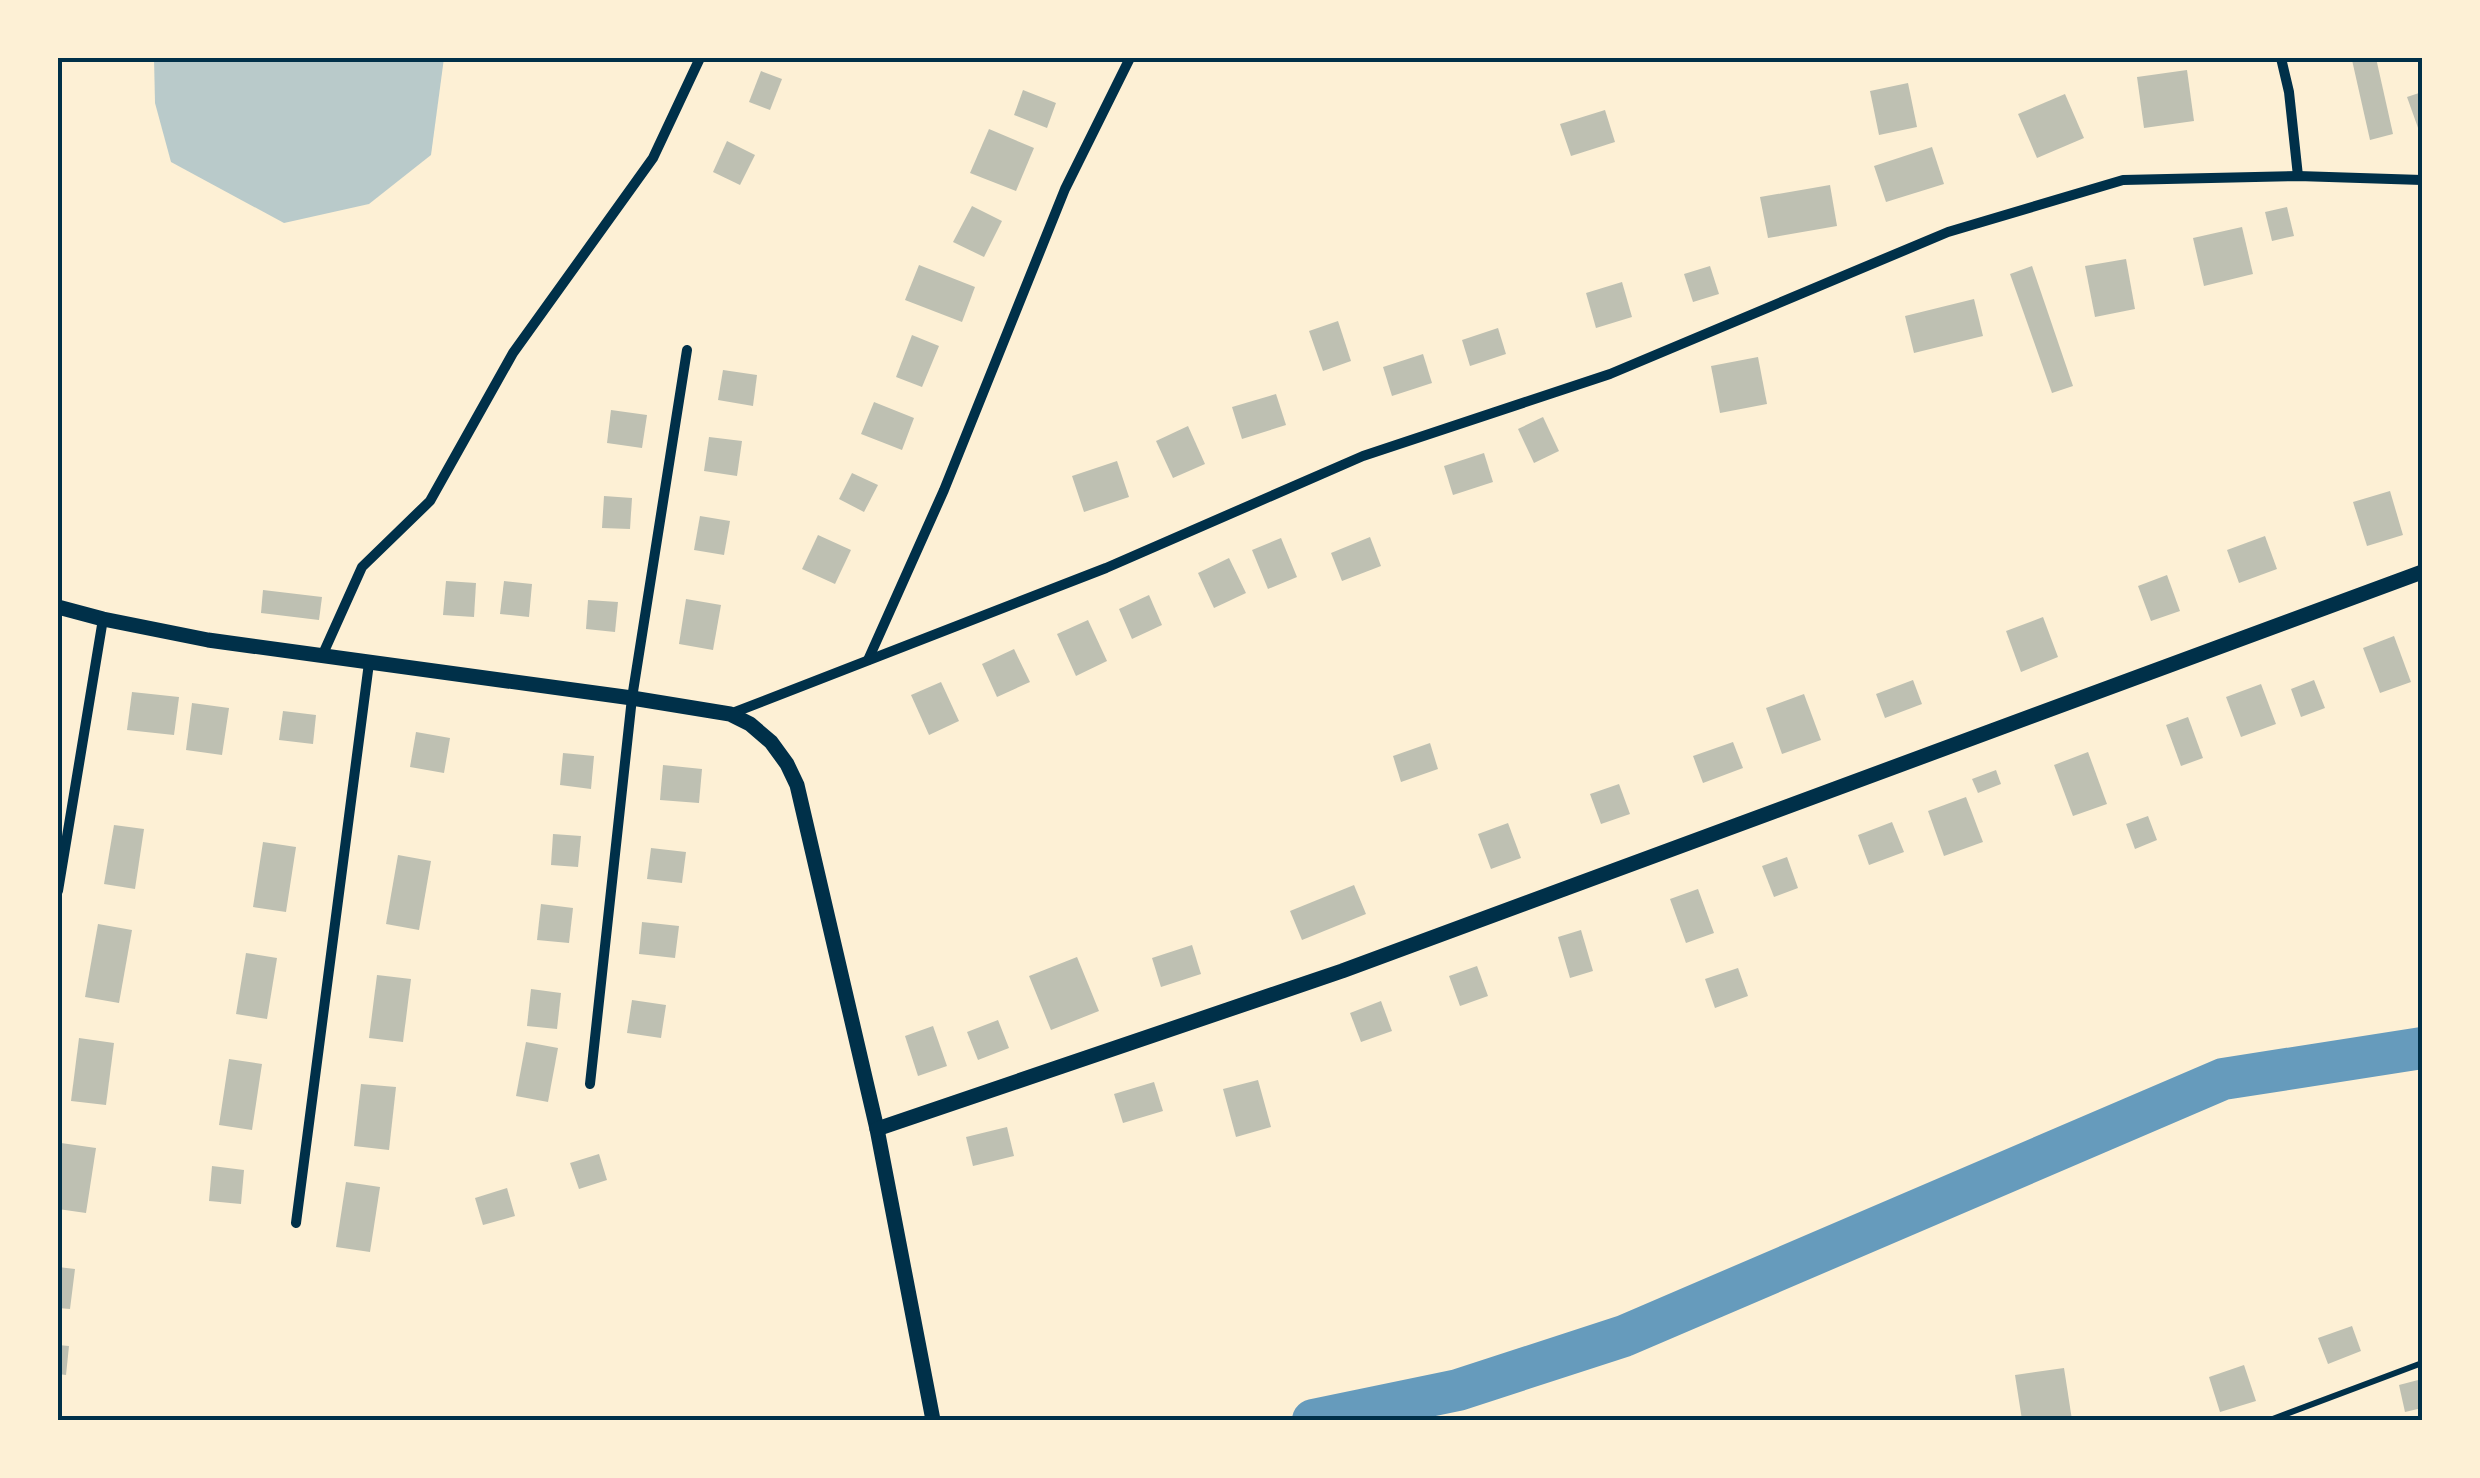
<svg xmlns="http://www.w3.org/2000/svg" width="2480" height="1478" font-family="'IBM Plex Sans',sans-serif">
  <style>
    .green { fill: #b9caca }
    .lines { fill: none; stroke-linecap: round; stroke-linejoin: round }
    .river { stroke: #669bbc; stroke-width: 42 }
    .building { fill: #bec0b2 }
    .service { stroke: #003049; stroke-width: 6 }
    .minor { stroke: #003049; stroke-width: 10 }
    .tertiary { stroke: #003049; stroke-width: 15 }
    .neatline { fill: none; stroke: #003049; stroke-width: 4 }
  </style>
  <rect width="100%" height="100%" fill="#fdf0d5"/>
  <!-- green -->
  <polygon class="green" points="154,58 444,58 431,155 369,204 284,223 171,162 155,103"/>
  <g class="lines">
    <!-- river -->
    <polyline class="river" points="1313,1420 1458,1390 1624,1336 2223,1079 2422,1048"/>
  </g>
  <!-- building -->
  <g class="building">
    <polygon points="2362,58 2376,58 2393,134 2370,140 2352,60"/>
    <polygon points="2187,70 2194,121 2144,128 2137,77"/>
    <polygon points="761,71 782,79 770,110 749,102"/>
    <polygon points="1908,83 1917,127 1879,135 1870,91"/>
    <polygon points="1023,90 1056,103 1047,128 1014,115"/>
    <polygon points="2422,92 2422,139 2407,97"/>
    <polygon points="2065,94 2084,138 2037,158 2018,114"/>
    <polygon points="1605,110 1615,142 1571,156 1560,124"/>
    <polygon points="989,129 1034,148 1016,191 970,173"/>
    <polygon points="727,141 755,155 740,185 713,172"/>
    <polygon points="1932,147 1944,184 1886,202 1874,166"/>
    <polygon points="1830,185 1837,226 1768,238 1760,197"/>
    <polygon points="972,206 1002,221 984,257 953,242"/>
    <polygon points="2287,207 2294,236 2272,241 2265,212"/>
    <polygon points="2242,227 2253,274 2204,286 2193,238"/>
    <polygon points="2126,259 2135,309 2095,317 2085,266"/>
    <polygon points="919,265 975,287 962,322 905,300"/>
    <polygon points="1710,266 1719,294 1693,302 1684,274"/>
    <polygon points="2032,266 2073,386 2052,393 2010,274"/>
    <polygon points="1622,282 1632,317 1596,328 1586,293"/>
    <polygon points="1974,299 1983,336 1914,353 1905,316"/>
    <polygon points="1338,321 1351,361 1323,371 1309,331"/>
    <polygon points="1498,328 1506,354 1470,366 1462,340"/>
    <polygon points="912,335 939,346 922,387 896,377"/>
    <polygon points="1423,354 1432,383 1392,396 1383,367"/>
    <polygon points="1758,357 1767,404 1720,413 1711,366"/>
    <polygon points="723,370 757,375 753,406 718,400"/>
    <polygon points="1276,394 1286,425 1242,439 1232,407"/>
    <polygon points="874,402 914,418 902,450 861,434"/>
    <polygon points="611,410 647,415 642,448 607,443"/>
    <polygon points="1543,417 1559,451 1534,463 1518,429"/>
    <polygon points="1188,426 1205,464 1173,478 1156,441"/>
    <polygon points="709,437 742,441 737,476 704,471"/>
    <polygon points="1484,453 1493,482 1453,495 1444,466"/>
    <polygon points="1117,461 1129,497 1084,512 1072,476"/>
    <polygon points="852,473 878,485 864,512 839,499"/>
    <polygon points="2390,491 2403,535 2367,546 2353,502"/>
    <polygon points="604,496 632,498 630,529 602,528"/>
    <polygon points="700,516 730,521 724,555 694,550"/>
    <polygon points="818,535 851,550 835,584 802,569"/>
    <polygon points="2265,536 2277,569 2239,583 2227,550"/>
    <polygon points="1370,537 1381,566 1342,581 1331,553"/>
    <polygon points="1281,538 1297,577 1268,589 1252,550"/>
    <polygon points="1229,558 1246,593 1214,608 1198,573"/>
    <polygon points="2167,575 2180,611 2151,621 2138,586"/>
    <polygon points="446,581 476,583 474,617 443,615"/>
    <polygon points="504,581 532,584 529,617 500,614"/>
    <polygon points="263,590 322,597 319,620 261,613"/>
    <polygon points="1149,595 1162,625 1132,639 1119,609"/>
    <polygon points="686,599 721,605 713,650 679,644"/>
    <polygon points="588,600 618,602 615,632 586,629"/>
    <polygon points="2043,617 2058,657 2021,672 2006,631"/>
    <polygon points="1088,620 1107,661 1076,676 1057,634"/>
    <polygon points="2394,636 2411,682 2380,693 2363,648"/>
    <polygon points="1014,649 1030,682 997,697 982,664"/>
    <polygon points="1913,680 1922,704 1885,718 1876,694"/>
    <polygon points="2314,680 2325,708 2301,717 2291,689"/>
    <polygon points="941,682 959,721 929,735 911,695"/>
    <polygon points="2261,684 2276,724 2241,737 2226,697"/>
    <polygon points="132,692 179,697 174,735 127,730"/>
    <polygon points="1804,694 1821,740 1782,754 1766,708"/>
    <polygon points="192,703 229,708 222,755 186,750"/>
    <polygon points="283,711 316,715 313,744 279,740"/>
    <polygon points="2188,717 2203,758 2181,766 2166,725"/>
    <polygon points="416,732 450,738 444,773 410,767"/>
    <polygon points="1733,742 1743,768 1703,783 1693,756"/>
    <polygon points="1430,743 1438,769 1401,782 1393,756"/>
    <polygon points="2088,752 2107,804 2073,816 2054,765"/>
    <polygon points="563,753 594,756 591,789 560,785"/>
    <polygon points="663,765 702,769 699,803 660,800"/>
    <polygon points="1996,770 2001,784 1978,793 1972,779"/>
    <polygon points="1619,784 1630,814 1601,824 1590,794"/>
    <polygon points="1966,797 1983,842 1944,856 1928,811"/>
    <polygon points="2148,816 2157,840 2135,849 2126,824"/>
    <polygon points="1892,822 1904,852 1869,865 1858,835"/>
    <polygon points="1508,823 1521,858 1491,869 1478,834"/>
    <polygon points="114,825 144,829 135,889 104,884"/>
    <polygon points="553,834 581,836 578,867 551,865"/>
    <polygon points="263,842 296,847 286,912 253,907"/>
    <polygon points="651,848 686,852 682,883 647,879"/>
    <polygon points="398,855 431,861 419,930 386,924"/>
    <polygon points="1787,857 1798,888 1774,897 1762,866"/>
    <polygon points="1354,885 1366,914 1302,940 1290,911"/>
    <polygon points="1698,889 1714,933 1686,943 1670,899"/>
    <polygon points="541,904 573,908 569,943 537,940"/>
    <polygon points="642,922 679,926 675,958 639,954"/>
    <polygon points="98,924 132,930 119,1003 85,997"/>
    <polygon points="1581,930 1593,971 1570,978 1558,937"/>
    <polygon points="1192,945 1201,974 1161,987 1152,958"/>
    <polygon points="246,953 277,958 267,1019 236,1014"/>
    <polygon points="1077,957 1099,1011 1051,1030 1029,976"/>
    <polygon points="1477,966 1488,996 1460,1006 1449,976"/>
    <polygon points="1738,968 1748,996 1715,1008 1705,979"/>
    <polygon points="377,975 411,979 403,1042 369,1038"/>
    <polygon points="531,989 561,993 557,1029 527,1026"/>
    <polygon points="632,1000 666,1005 661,1038 627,1033"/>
    <polygon points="1381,1001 1392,1031 1361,1042 1350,1013"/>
    <polygon points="998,1020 1009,1048 978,1060 967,1032"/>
    <polygon points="933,1026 947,1066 918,1076 905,1036"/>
    <polygon points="79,1038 114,1043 106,1105 71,1101"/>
    <polygon points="526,1042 558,1048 548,1102 516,1096"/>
    <polygon points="229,1059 262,1064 252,1130 219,1125"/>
    <polygon points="1258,1080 1271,1127 1236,1137 1223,1089"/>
    <polygon points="1154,1082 1163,1111 1123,1123 1114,1094"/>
    <polygon points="361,1084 396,1087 389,1150 354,1146"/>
    <polygon points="1007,1127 1014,1156 973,1166 966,1137"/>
    <polygon points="61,1143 96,1148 86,1213 58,1209 58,1170"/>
    <polygon points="599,1154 607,1180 579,1189 570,1163"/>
    <polygon points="212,1166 244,1170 241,1204 209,1201"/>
    <polygon points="346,1182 380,1187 370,1252 336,1247"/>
    <polygon points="507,1188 515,1216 483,1225 475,1198"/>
    <polygon points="58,1267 75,1269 70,1309 58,1308"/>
    <polygon points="2352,1326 2361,1351 2328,1364 2318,1338"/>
    <polygon points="58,1345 69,1346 66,1375 58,1374"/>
    <polygon points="2244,1365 2256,1401 2220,1412 2209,1377"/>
    <polygon points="2064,1368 2072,1420 2022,1420 2015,1375"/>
    <polygon points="2422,1379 2422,1408 2405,1412 2399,1385"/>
  </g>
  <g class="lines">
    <!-- service -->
    <polyline class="service" points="2270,1420 2422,1363"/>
    <!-- minor -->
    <g class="minor">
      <polyline points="2281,58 2289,92 2298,176"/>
      <polyline points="322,656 362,567 430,501 513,353 653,158 700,58"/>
      <polyline points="868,660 944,490 1065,189 1130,58"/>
      <polyline points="730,714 1106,568 1363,456 1610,374 1948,232 2123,180 2298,176 2422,180"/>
      <polyline points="58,891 103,619"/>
      <polyline points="590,1084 632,698 687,350"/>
      <polyline points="296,1223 369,663"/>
    </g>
    <!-- tertiary -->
    <g class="tertiary">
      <polyline points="58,607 103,619 208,640 632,698 730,714 750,724 771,742 787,764 797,785 877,1129 933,1420"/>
      <polyline points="877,1129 1342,971 2422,572"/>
    </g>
  </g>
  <!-- border -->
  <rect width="2480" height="1478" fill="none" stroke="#fdf0d5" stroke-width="120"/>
  <rect x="60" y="60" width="2360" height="1358" class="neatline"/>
</svg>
